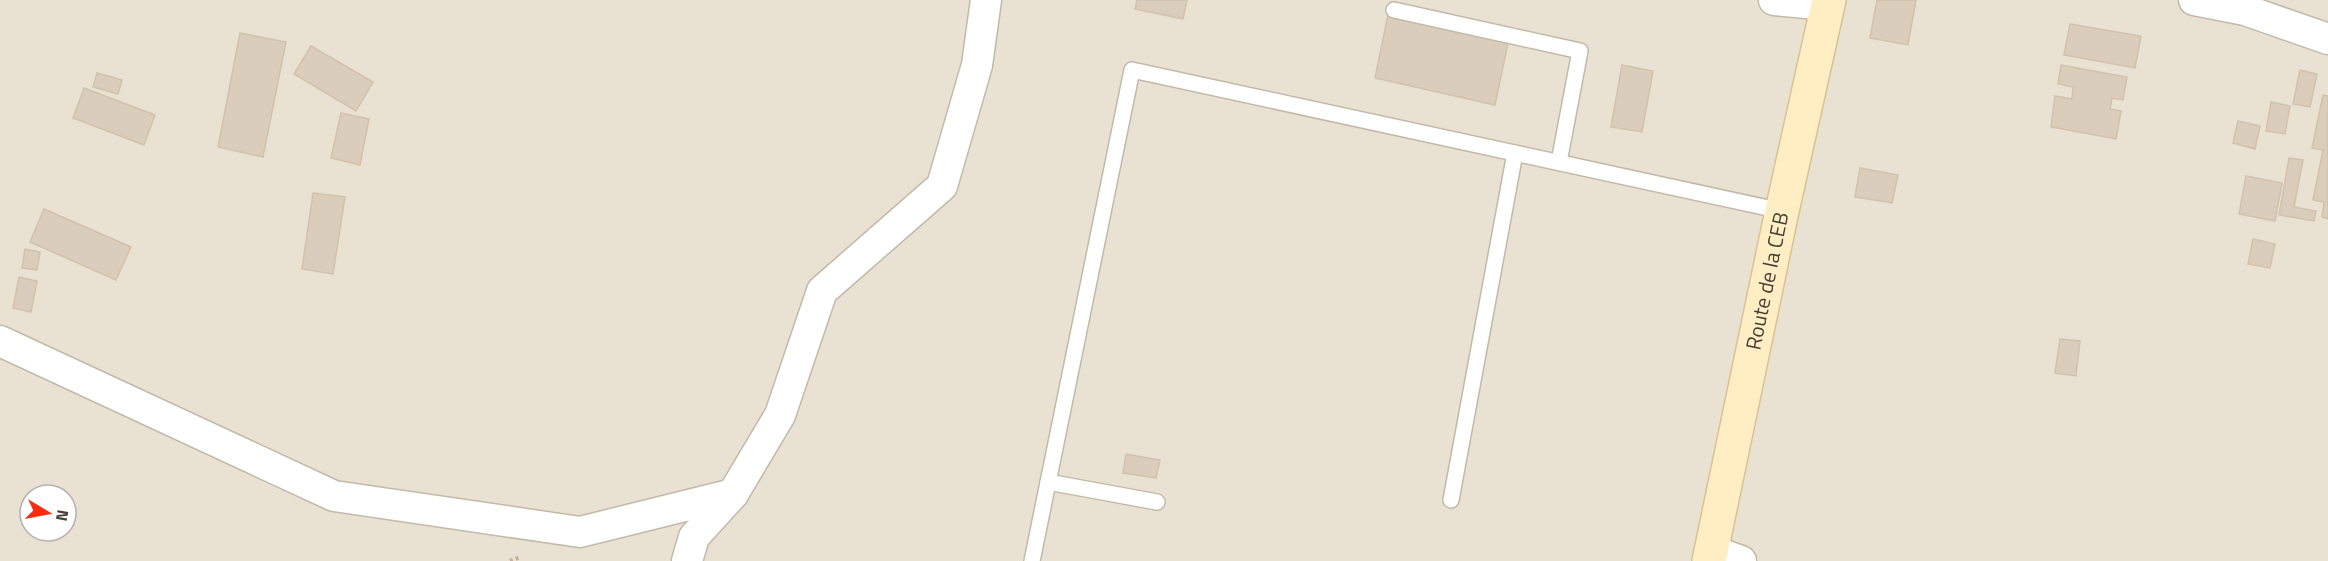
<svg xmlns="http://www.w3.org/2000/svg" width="2328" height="561" font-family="'Titillium Web',sans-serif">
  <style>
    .residential { fill: #e9e1d2; fill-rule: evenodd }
    .building { fill: #dacdbc; stroke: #d2c2ac; stroke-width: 1.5 }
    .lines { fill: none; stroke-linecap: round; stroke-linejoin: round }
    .service-casing { stroke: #c3b9a9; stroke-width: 18 }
    .minor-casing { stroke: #c3b9a9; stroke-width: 33 }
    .secondary-casing { stroke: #d8c390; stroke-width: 36 }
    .path { stroke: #c4b296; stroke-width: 4; stroke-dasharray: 3 3; stroke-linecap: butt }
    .service { stroke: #fff; stroke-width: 15 }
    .minor { stroke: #fff; stroke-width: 30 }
    .secondary { stroke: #ffeec4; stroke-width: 33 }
    .labels { text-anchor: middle; stroke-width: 4.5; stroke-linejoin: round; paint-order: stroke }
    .street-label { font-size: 21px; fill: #473f34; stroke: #fff }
  </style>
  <rect width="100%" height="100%" fill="#f4efe5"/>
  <!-- residential -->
  <path class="residential" d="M0,0H2328V561H0ZM30,495H66V531H30Z"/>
  <!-- building -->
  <g class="building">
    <polygon points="1137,0 1187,0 1183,19 1135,9"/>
    <polygon points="1877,0 1916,0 1908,45 1870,38"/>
    <polygon points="1388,15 1508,43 1495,105 1375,78"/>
    <polygon points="2070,24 2141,36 2135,68 2064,55"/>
    <polygon points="240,33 286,42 263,157 218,147"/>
    <polygon points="311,46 373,82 356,111 294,74"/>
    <polygon points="1622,65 1653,71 1642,132 1611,127"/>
    <polygon points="2061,65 2127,77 2123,100 2112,98 2110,109 2121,111 2116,139 2051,127 2055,96 2072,99 2073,87 2058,84"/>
    <polygon points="2300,70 2317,74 2310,107 2293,104"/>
    <polygon points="97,73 122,80 118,94 93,87"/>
    <polygon points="84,88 155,115 144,145 73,118"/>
    <polygon points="2323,95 2328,96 2328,219 2322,217 2324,202 2313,200 2323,150 2312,148"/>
    <polygon points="2271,102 2290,106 2285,134 2266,131"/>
    <polygon points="341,113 369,119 360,165 331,158"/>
    <polygon points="2238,121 2260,126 2255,149 2233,143"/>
    <polygon points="2289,158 2303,160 2294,207 2316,211 2314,221 2279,215"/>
    <polygon points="1860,168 1898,175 1892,203 1855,197"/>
    <polygon points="2246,176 2282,183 2275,221 2239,214"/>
    <polygon points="313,193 345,197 333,274 302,269"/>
    <polygon points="44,209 131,247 116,280 30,242"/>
    <polygon points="2253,239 2275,244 2270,268 2248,264"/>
    <polygon points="25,249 40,252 37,270 22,268"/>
    <polygon points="19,277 37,281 31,312 13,308"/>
    <polygon points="2060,339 2080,341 2076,376 2055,373"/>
    <polygon points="1126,454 1160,460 1156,478 1123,473"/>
  </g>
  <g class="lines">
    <defs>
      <g id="service">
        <polyline points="1394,10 1580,51 1559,162"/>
        <polyline points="1048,482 1157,502"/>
        <polyline points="1451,500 1515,153"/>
        <polyline points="1032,561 1132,70 1782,211"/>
      </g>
      <g id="minor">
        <polyline points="1774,0 1828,5"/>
        <polyline points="2194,0 2245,10 2328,39"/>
        <polyline points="0,341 334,496 580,532 733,494"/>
        <polyline points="1711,550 1741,561"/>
        <polyline points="687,561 694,537 733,494 780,415 822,291 942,186 977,65 986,0"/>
      </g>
      <g id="secondary">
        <path id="s1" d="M1709,561L1782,211L1829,0"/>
      </g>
    </defs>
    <!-- service casing -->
    <use href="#service" class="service-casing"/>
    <!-- minor casing -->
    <use href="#minor" class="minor-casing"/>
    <!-- secondary casing -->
    <use href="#secondary" class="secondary-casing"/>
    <!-- path -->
    <polyline class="path" points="510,561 521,557"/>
    <!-- service -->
    <use href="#service" class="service"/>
    <!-- minor -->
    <use href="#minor" class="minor"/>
    <!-- secondary -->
    <use href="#secondary" class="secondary"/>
  </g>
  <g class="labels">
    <!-- street labels -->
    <g class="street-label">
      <text dy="7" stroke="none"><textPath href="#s1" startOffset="286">Route de la CEB</textPath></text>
    </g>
  </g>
  <!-- north arrow -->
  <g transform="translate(48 513) rotate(100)"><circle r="28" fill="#ffffff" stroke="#b5b2ae" stroke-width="1.5"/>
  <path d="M0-4.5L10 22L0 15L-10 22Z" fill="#ff2b11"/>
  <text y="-9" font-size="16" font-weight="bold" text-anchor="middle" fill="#473f34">N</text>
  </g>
</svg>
